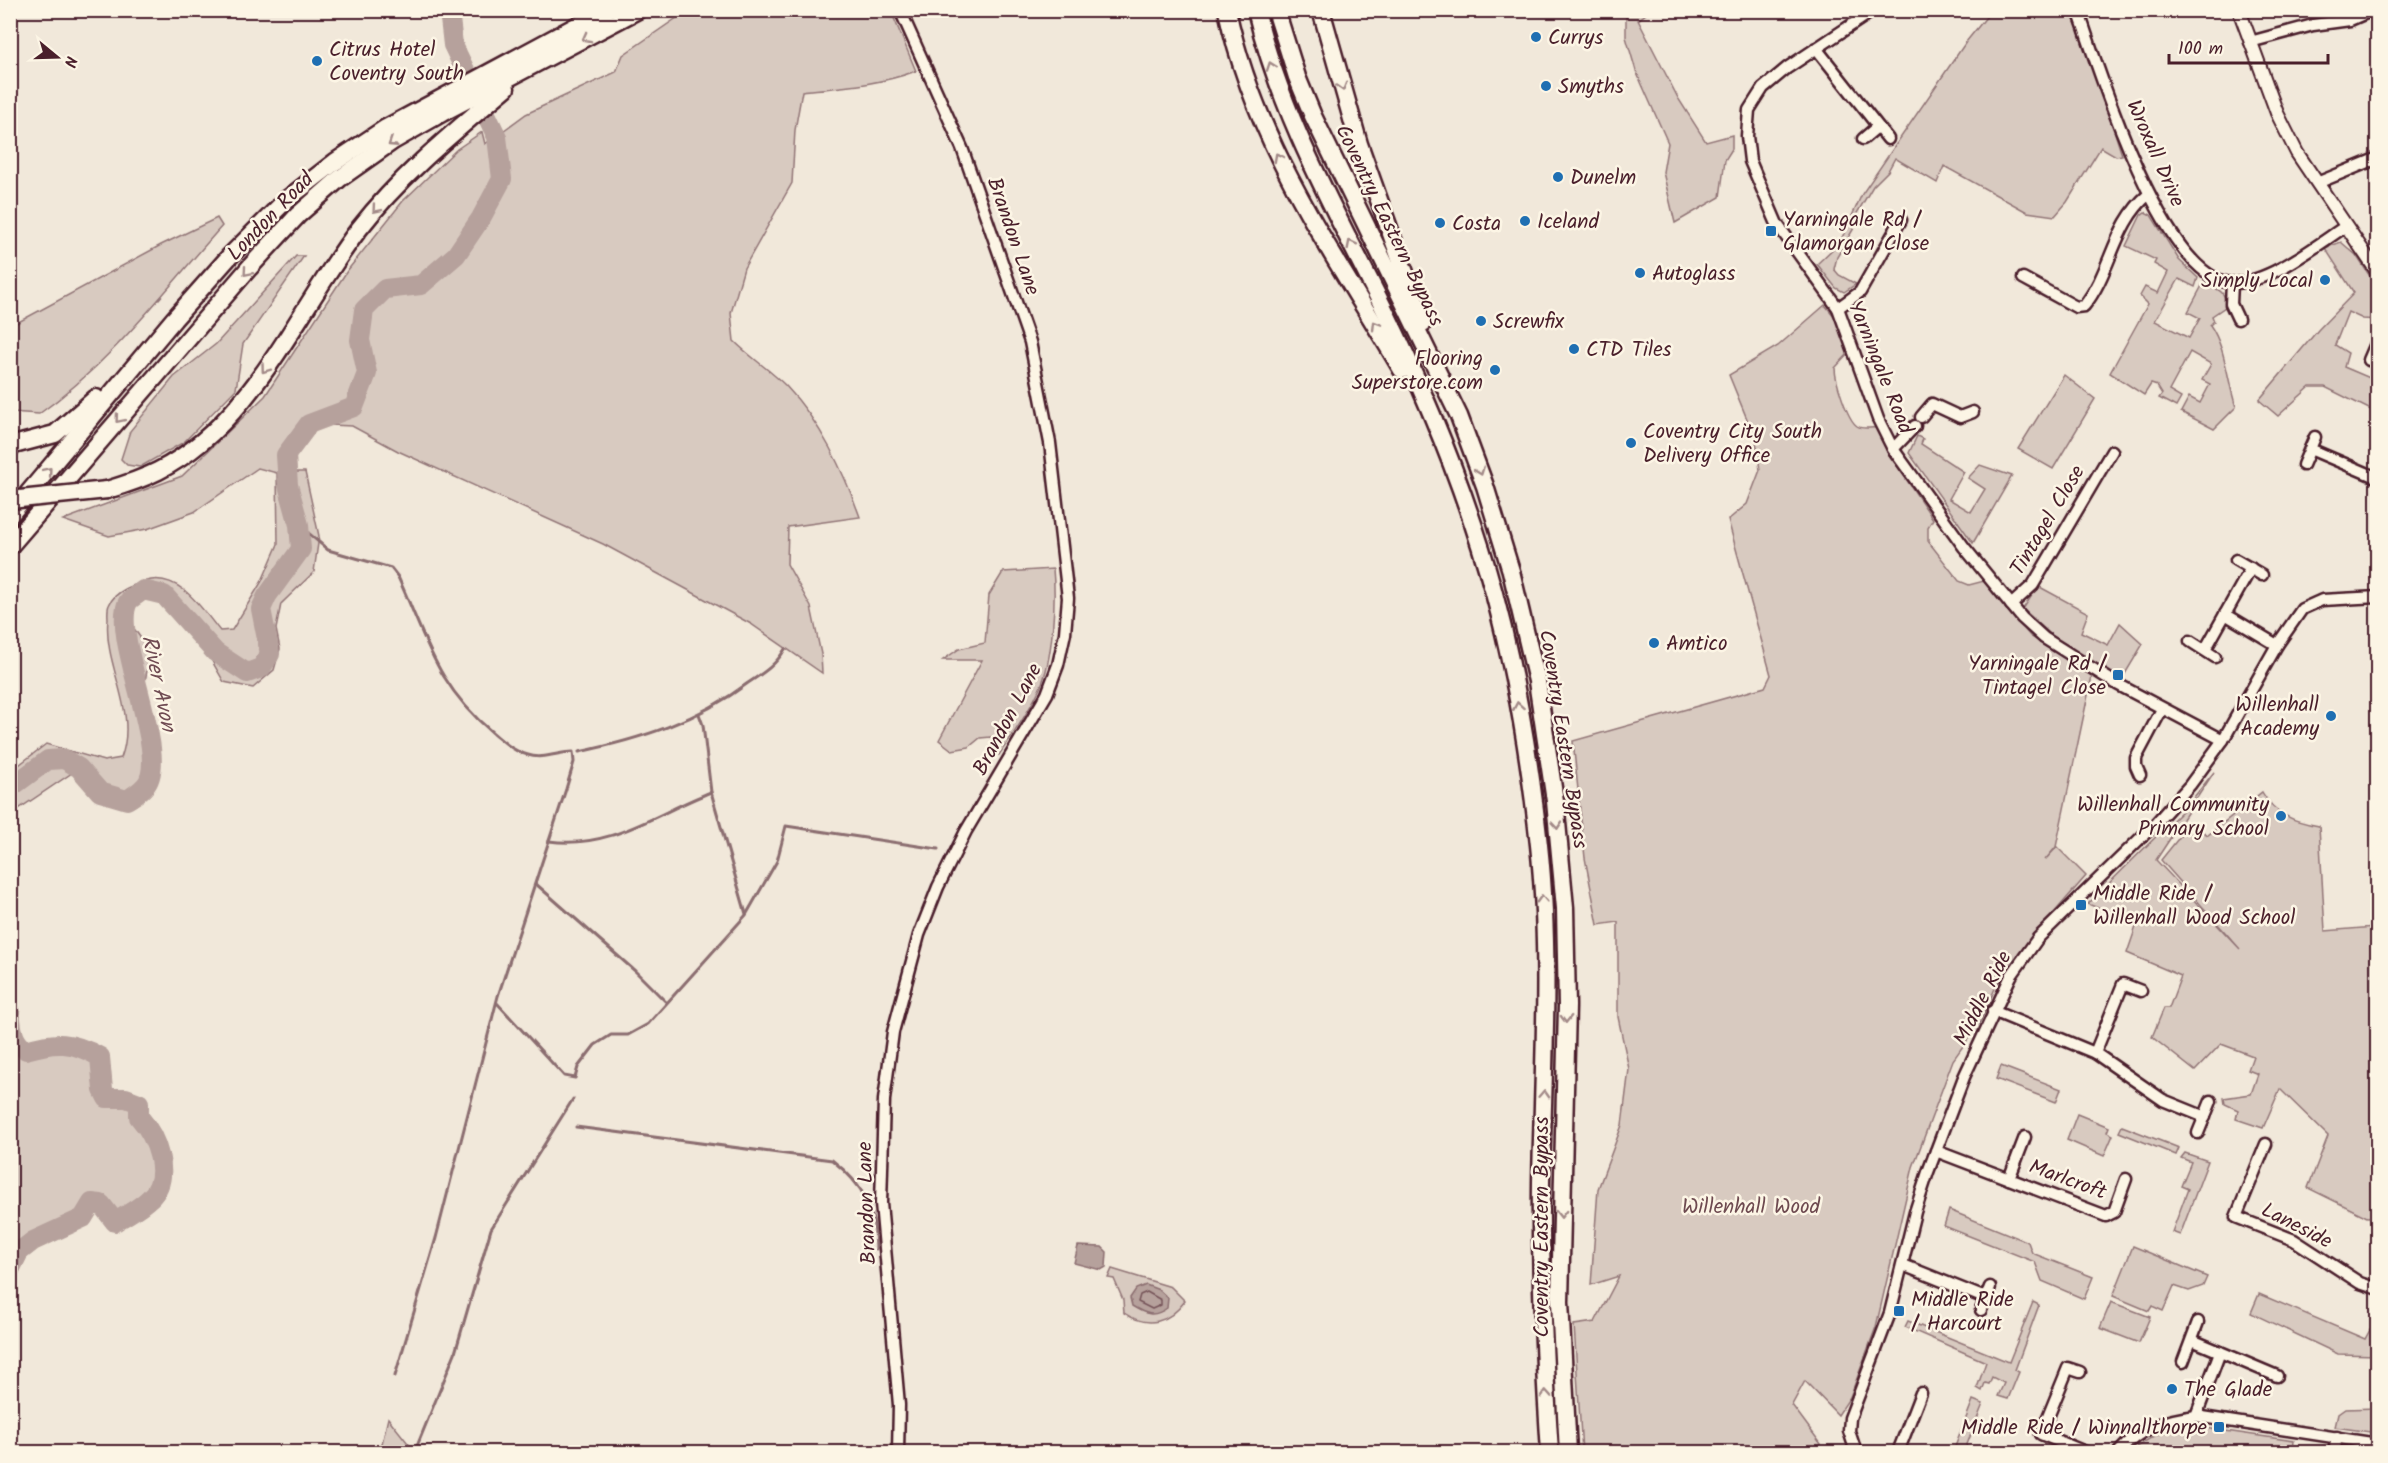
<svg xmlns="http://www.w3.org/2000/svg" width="2388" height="1463" font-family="Kalam,sans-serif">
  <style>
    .green { fill: #d8cac0; stroke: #917476; stroke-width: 1.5 }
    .water { fill: #b6a19c; stroke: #8b6d6f; stroke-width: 1.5 }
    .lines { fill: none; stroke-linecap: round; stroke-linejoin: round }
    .shore { stroke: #755358; stroke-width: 1.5 }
    .stream { stroke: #8b6d6f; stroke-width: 3 }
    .river { stroke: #b6a19c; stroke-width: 20 }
    .minor-casing { stroke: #4a1f2b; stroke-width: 15 }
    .tertiary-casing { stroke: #4a1f2b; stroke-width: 16 }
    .trunk-casing { stroke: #4a1f2b; stroke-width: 21 }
    .minor { stroke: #fcf5e5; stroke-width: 10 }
    .tertiary { stroke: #fcf5e5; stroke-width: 12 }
    .trunk { stroke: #fcf5e5; stroke-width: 16 }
    .trunk-bridge-casing { stroke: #4a1f2b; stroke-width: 21; stroke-linecap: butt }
    .trunk-bridge { stroke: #fcf5e5; stroke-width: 16 }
    .oneway { stroke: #a38a88 }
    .poi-dot { fill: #1f6fb2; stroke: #fcf5e5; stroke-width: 2 }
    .labels { text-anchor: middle; stroke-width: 5; stroke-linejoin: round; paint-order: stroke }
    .poi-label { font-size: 21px; fill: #4a1f2b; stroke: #fcf5e5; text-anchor: start }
    .street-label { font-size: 21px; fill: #4a1f2b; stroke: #fcf5e5 }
    .park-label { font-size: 21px; fill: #6e4a50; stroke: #fcf5e5 }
    .water-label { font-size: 22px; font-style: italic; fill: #704c53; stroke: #fcf5e5 }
  </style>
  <rect width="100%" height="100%" fill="#f1e8da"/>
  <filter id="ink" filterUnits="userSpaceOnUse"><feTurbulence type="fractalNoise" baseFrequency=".0167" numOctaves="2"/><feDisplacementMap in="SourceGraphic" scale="12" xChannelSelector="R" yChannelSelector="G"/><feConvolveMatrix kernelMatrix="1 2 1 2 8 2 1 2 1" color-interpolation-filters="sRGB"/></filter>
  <g filter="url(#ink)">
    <!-- green -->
    <g class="green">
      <path d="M687,11H891L916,71C878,85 842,87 802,91L795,130L792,183L744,268L731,313L734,341C750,357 770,370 786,386C821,423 843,470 860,517L788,527L787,564L811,607L821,654L822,673L751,624L603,544L398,451L352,426L309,424L286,455L287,472H305L319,536L314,572L281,604L276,629L280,649L274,670L253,688L224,682L209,656L181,627L173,608L164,595L143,591L129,601L125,616L150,651L142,701L152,768L147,785L127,800L101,792L78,769L11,814V771L46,744L104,761L121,758C139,711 103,666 108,619C108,616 107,609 109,605C115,591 133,585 146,581C179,571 202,609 220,631L232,630L262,581L278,544L277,473L258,468L194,512L147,529L109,536L63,520L182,476L265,396L347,271L403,201L457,149L482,132L485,144L526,114L616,72L623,55Z"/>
      <polygon points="1623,11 1650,11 1638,20 1678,98 1706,142 1732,135 1732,149 1725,160 1720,197 1675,223 1663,172 1668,143 1636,71 1626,37 1626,16"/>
      <polygon points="1991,11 2071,11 2100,87 2122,155 2116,156 2101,147 2067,202 2055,216 2027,212 1944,166 1937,183 1895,158 1888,171 1873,186 1850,225 1854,228 1837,257 1834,269 1839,275 1856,284 1844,292 1836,288 1817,264 1840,242 1862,194 1966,42"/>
      <path d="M2145,212L2151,215L2179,260L2198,278L2195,287L2179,279L2155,321L2189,338L2200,318L2188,312L2204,282C2215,288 2228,291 2225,307L2212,316L2214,321L2210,325C2226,348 2227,380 2236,407L2214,429L2181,412L2189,397L2200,403L2210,384L2202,380L2211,364L2190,352L2169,391L2181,398L2176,407L2159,398L2162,394L2157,386L2151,384L2144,395L2110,373L2148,304L2140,296L2145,287L2158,293L2168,272L2154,264L2156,260L2126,246L2141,215Z"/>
      <path d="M217,218L222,226C164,291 111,363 39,414L11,412V326L161,245Z"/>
      <polygon points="2341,242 2356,255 2377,287 2377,320 2363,319 2348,312 2335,345 2348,353 2344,367 2377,381 2377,413 2325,387 2310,387 2278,416 2259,400 2318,330 2354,293 2325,248"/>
      <polygon points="296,256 304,256 243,344 236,389 184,442 140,467 127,465 121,459 130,431 174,377 216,344"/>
      <path d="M1825,305L1835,317L1848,354L1835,368C1835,380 1847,419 1857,426C1863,430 1870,427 1876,428L1888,452L1933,519L1928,527V541L1959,581L1969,585L1984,581L2030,636L2092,676L2056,847L2045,860L2057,847L2086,876L2019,953L1996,986L1981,1021L1953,1060L1913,1167L1876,1327L1850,1397L1838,1415L1805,1381L1792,1405L1821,1444L1819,1452H1582L1574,1325L1595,1322L1619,1276L1591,1285L1598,1189L1622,1125L1629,1069L1618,1017V922L1598,925L1585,858L1573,741L1765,687L1771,675L1728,520L1747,504L1760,470L1756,441L1729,375L1778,346Z"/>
      <polygon points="2064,375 2095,399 2053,469 2018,449"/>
      <polygon points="1917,436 1923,439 1921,444 1964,472 1949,499 1971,512 1985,489 1968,478 1980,465 2012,476 1973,543 1909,453"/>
      <path d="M1053,569C1056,599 1053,660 1040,688C1029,712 1014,733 999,755L991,737L980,738L969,747L952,750L939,740L982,660H943L959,649L985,643L989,595L1003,572Z"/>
      <polygon points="2038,586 2088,613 2081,632 2108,645 2120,623 2143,644 2122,679 2059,642 2023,609"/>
      <path d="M2214,772L2156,860L2240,949L2161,860L2190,824L2208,835L2262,792C2275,815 2295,822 2319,826L2325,931L2375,927L2378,937L2377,1216L2367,1217L2308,1188L2328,1136L2280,1089L2263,1128L2236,1119L2238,1110L2225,1104L2224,1098L2251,1094L2258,1074L2248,1070L2253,1056L2221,1044L2195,1071L2152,1037L2164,1008H2169L2181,976L2127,953L2137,924L2088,904L2186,807Z"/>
      <path d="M10,1010C12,1025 11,1041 25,1050C57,1041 71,1040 100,1057L103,1090L107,1097L126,1098L139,1103C139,1116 143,1118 149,1128C159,1147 169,1181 150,1198C139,1208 126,1215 115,1222L101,1204L92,1203L83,1218L33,1241L19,1252L11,1270Z"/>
      <polygon points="2001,1066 2061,1089 2056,1102 1996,1079"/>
      <polygon points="2077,1114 2109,1127 2107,1132 2113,1135 2104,1156 2067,1140"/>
      <polygon points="2122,1126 2179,1148 2176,1155 2119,1132"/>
      <polygon points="2185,1153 2208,1161 2180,1235 2172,1232 2188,1189 2181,1186 2191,1162 2181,1158"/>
      <polygon points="1949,1210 2028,1242 2032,1253 2093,1277 2084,1299 2042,1281 2035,1262 1944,1226"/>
      <polygon points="2133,1246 2207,1277 2203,1286 2189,1291 2174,1286 2163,1311 2152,1306 2149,1311 2113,1296"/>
      <path d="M1112,1269L1171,1287L1185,1301C1169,1323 1148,1329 1124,1313L1123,1300L1114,1279L1108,1278Z"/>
      <polygon points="2259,1294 2365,1339 2370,1330 2377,1330 2377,1355 2338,1354 2251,1313"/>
      <polygon points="2033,1302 2039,1305 2015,1370 2019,1372 2008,1399 1998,1396 2004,1383 1992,1377 1989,1384 1985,1383 1982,1391 1977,1388 1986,1362 1905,1327 1908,1321 2009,1362"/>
      <polygon points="2111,1302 2150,1317 2139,1343 2100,1328"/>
      <polygon points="1973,1400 1983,1404 1964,1452 1953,1452"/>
      <polygon points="2377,1408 2377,1433 2335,1427 2338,1414 2345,1409"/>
      <polygon points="388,1418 415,1452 380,1452"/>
      <path d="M2181,1428H2205L2294,1441L2293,1452H2132C2147,1438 2160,1432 2181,1428Z"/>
    </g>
    <!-- water -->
    <g class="water">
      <polygon points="1078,1246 1102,1247 1107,1252 1106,1267 1101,1270 1074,1263"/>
      <path d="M1146,1285L1159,1290L1168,1298L1167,1308C1154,1318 1145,1314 1132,1306L1130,1298L1136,1289Z"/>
    </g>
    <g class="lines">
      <!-- shore -->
      <polygon class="shore" points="1147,1292 1161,1300 1161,1305 1152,1309 1138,1302 1140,1295"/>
      <!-- stream -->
      <g class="stream">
        <path d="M299,525L328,550L391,568L398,577C427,640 436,685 493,733C504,742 514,752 528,755C543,760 558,752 573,752L574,762L566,789L498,996L436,1238L395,1376"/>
        <polyline points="699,714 703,725 711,792 746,914"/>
        <path d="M579,752C640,739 698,721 748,683C763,673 776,665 785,649"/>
        <path d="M549,841C610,850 656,813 711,792"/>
        <polyline points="536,884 635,971 666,1002"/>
        <polyline points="497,1003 564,1076 575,1078 578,1067 595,1045 611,1035 628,1035 648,1024 746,915 777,861 786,826 938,849"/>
        <path d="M576,1127L832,1160C865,1186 875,1208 876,1249"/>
        <polyline points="415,1451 455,1353 491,1229 573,1099"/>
      </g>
      <!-- river -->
      <g class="river">
        <path d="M10,788L48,760L64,759L79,768L100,792L127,800C133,796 140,792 145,786C172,757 110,636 128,602C131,598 139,594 143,590L164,595L215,652L247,673L261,668L270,654L261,609L267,596L301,549L299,525L288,485L286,455L309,424L354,407L367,373L360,340L364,310L385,289L421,285L456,255L481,218L502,179L497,137L453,45L449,10"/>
        <path d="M10,1010C12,1026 11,1041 26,1050C56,1041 72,1041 100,1057L103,1090L107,1098H126L139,1103V1117C156,1136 173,1177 150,1198C140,1208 126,1215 115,1222L101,1204L92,1203L83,1218L33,1241L19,1252L10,1270"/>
      </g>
      <defs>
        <g id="minor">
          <polyline points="1874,10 1787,68 1763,88 1749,110 1747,136 1750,161 1777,224 1838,308 1878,419 1893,449 1964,547 2022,618 2044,638 2117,684 2223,740"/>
          <path d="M2078,10C2099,69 2163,281 2233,283C2268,284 2317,245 2346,226"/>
          <polyline points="2250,42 2313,25 2350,20 2373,10"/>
          <polyline points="1816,48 1888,139"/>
          <polyline points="1863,139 1877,127"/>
          <polyline points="2317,183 2378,158"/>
          <path d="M2023,278L2076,307L2084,306C2112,271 2113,224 2149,194"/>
          <polyline points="2232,283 2231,304 2238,319"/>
          <polyline points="1838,308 1860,292 1901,220"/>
          <polyline points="2369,360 2378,339"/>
          <polyline points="1921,417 1932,404 1960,417 1973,412"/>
          <polyline points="1893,449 1915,426"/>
          <polyline points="2310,449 2378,478"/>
          <polyline points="2303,465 2315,437"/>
          <polyline points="2236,560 2262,575"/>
          <polyline points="2011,605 2033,585 2112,451"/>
          <polyline points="2225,614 2277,645"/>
          <polyline points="2190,641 2215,657"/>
          <polyline points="2205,650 2251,568"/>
          <polyline points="2140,775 2136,766 2136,758 2162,709"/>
          <polyline points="1993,1011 2095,1053 2163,1100 2205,1117"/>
          <polyline points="2095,1053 2123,984 2141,991"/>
          <polyline points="2198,1133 2211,1101"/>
          <polyline points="2266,1144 2236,1217 2294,1240 2360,1283 2378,1289"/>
          <polyline points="1936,1151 2106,1216 2114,1212 2126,1179"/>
          <polyline points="2009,1179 2025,1137"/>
          <polyline points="1903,1265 1985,1298"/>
          <polyline points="1981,1310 1990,1287"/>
          <polyline points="2192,1340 2277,1376"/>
          <polyline points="2183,1362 2198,1322"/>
          <polyline points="2080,1372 2068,1368 2041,1434 2085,1452"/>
          <polyline points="2196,1416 2220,1352"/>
          <polyline points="898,1452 899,1405 881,1203 884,1100 893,1032 919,935 938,887 966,831 1047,694 1058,665 1065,633 1068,598 1050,443 1030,342 962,148 900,10"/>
          <polyline points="1856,1452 1849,1431 1850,1418 1890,1313 1915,1212 1928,1172 1964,1077 2011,976 2038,938 2156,823 2190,785 2223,740 2277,645 2302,609 2322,600 2378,597"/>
          <polyline points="1898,1452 1921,1393"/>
          <path d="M2119,1452C2140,1428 2164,1420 2196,1416L2378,1444"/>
          <polyline points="2334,1452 2337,1437"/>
        </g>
        <polyline id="tertiary" points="2239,10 2277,113 2297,153 2378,273"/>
        <g id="trunk">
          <path d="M1227,10C1255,144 1334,254 1402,370"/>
          <path d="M1256,10C1281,116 1335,210 1383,307C1428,399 1467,494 1494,593C1516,675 1530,761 1539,845C1551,956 1543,1070 1541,1182C1540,1273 1544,1363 1550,1452"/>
          <polyline points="1276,10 1297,77 1313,116 1459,416 1485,486 1511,571 1537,681 1555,801 1565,908 1567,1006 1560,1302 1568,1452"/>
          <polyline points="1321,10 1359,144 1423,323"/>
          <polyline points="10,446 55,434 96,398"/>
          <path d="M107,490C124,485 142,479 158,471C253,423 297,310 359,229C401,175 454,132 506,88"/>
          <polyline points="10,515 174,319 229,257 286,200 335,162 386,128 606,10"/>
          <polyline points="10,546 249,268 298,215 339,179 393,141 442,113 638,10"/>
        </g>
      </defs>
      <!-- minor casing -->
      <use href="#minor" class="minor-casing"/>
      <!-- tertiary casing -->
      <use href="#tertiary" class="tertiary-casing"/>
      <!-- trunk casing -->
      <use href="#trunk" class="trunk-casing"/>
      <!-- minor -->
      <use href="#minor" class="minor"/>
      <!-- tertiary -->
      <use href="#tertiary" class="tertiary"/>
      <!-- trunk -->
      <use href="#trunk" class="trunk"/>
      <defs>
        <polyline id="trunk-bridge" points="10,500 107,490"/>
      </defs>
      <!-- trunk-bridge casing -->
      <use href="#trunk-bridge" class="trunk-bridge-casing"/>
      <!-- trunk-bridge -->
      <use href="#trunk-bridge" class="trunk-bridge"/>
    </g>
    <!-- one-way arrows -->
    <defs><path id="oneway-chevron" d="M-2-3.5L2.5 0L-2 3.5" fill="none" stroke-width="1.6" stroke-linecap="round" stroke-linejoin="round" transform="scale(1.5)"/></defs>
    <g class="oneway">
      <use href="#oneway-chevron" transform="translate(586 38) rotate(152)"/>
      <use href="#oneway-chevron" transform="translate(1271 66) rotate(-109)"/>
      <use href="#oneway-chevron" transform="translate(1342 87) rotate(74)"/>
      <use href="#oneway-chevron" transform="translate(392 143) rotate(147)"/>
      <use href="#oneway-chevron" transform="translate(1278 157) rotate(-118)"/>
      <use href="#oneway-chevron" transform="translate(376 209) rotate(130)"/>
      <use href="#oneway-chevron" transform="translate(1351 244) rotate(-117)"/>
      <use href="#oneway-chevron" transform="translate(247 272) rotate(131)"/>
      <use href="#oneway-chevron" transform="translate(1376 325) rotate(-121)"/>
      <use href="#oneway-chevron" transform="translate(265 369) rotate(126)"/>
      <use href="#oneway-chevron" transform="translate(119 419) rotate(130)"/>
      <use href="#oneway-chevron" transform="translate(48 471) rotate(-50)"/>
      <use href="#oneway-chevron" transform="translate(1480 471) rotate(69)"/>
      <use href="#oneway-chevron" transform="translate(1518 706) rotate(-100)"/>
      <use href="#oneway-chevron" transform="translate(1557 825) rotate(85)"/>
      <use href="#oneway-chevron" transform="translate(1542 899) rotate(-93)"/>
      <use href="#oneway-chevron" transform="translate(1566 1019) rotate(91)"/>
      <use href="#oneway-chevron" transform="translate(1544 1094) rotate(-87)"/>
      <use href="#oneway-chevron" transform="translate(1561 1214) rotate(90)"/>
      <use href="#oneway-chevron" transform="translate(1546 1394) rotate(-94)"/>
    </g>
  </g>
  <!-- markers -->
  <g class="poi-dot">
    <circle cx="1536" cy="37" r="6"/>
    <circle cx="317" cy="61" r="6"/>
    <circle cx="1546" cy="86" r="6"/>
    <circle cx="1558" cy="177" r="6"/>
    <circle cx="1525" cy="221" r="6"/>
    <circle cx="1440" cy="223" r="6"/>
    <rect x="1765" y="225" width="12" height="12" rx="3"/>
    <circle cx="1640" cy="273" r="6"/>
    <circle cx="2325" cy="280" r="6"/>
    <circle cx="1481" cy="321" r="6"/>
    <circle cx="1574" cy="349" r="6"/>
    <circle cx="1495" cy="370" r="6"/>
    <circle cx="1631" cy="443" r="6"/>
    <circle cx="1654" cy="643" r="6"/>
    <rect x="2112" y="669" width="12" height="12" rx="3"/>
    <circle cx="2331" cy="716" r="6"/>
    <circle cx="2281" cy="816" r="6"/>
    <rect x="2075" y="899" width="12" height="12" rx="3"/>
    <rect x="1893" y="1305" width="12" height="12" rx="3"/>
    <circle cx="2172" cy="1389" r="6"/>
    <rect x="2213" y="1421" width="12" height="12" rx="3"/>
  </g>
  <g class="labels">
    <!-- poi labels -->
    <g class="poi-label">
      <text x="1548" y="44">Currys</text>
      <text x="329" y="56">Citrus Hotel<tspan x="329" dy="24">Coventry South</tspan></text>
      <text x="1558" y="93">Smyths</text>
      <text x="1570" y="184">Dunelm</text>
      <text x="1783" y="226">Yarningale Rd /<tspan x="1783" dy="24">Glamorgan Close</tspan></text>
      <text x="1537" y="228">Iceland</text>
      <text x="1452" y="230">Costa</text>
      <text x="1652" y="280">Autoglass</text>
      <text x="2313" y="287" text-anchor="end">Simply Local</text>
      <text x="1493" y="328">Screwfix</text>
      <text x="1586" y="356">CTD Tiles</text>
      <text x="1483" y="365" text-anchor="end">Flooring<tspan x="1483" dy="24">Superstore.com</tspan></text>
      <text x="1643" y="438">Coventry City South<tspan x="1643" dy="24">Delivery Office</tspan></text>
      <text x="1666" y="650">Amtico</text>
      <text x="2106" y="670" text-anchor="end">Yarningale Rd /<tspan x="2106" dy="24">Tintagel Close</tspan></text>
      <text x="2319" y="711" text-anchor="end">Willenhall<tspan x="2319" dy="24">Academy</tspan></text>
      <text x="2269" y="811" text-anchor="end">Willenhall Community<tspan x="2269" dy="24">Primary School</tspan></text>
      <text x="2093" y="900">Middle Ride /<tspan x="2093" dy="24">Willenhall Wood School</tspan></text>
      <text x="1911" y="1306">Middle Ride<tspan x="1911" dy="24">/ Harcourt</tspan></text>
      <text x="2184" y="1396">The Glade</text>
      <text x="2207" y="1434" text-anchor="end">Middle Ride / Winnallthorpe</text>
    </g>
    <!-- street labels -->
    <g class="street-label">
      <text transform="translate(2156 153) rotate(66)" y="7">Wroxall Drive</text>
      <text transform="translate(270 216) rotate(-46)" y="7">London Road</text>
      <text transform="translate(1390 225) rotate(64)" y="7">Coventry Eastern Bypass</text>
      <text transform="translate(1014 236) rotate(71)" y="7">Brandon Lane</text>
      <text transform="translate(1881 367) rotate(68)" y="7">Yarningale Road</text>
      <text transform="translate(2047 520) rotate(-59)" y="7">Tintagel Close</text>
      <text transform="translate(1007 719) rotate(-62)" y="7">Brandon Lane</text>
      <text transform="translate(1564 739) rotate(81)" y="7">Coventry Eastern Bypass</text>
      <text transform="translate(1982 998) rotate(-63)" y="7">Middle Ride</text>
      <text transform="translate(2068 1179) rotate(20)" y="7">Marlcroft</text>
      <text transform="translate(866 1203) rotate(-92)" y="7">Brandon Lane</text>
      <text transform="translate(2297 1225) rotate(27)" y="7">Laneside</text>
      <text transform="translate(1541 1227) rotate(-90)" y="7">Coventry Eastern Bypass</text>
    </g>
    <!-- park labels -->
    <g class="park-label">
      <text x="1751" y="1213">Willenhall Wood</text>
    </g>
    <!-- water labels -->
    <g class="water-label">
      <text transform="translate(160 683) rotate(78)" y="8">River Avon</text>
    </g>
  </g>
  <!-- margin -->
  <rect width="2388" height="1463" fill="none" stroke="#fcf5e5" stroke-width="36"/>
  <rect x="18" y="18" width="2352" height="1427" fill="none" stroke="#4a1f2b" stroke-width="2" filter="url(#ink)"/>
  <!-- north arrow -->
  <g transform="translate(57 57) rotate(109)" stroke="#fcf5e5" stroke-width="4.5" paint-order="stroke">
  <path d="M0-4.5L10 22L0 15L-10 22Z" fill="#4a1f2b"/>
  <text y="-9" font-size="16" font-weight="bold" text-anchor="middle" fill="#4a1f2b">N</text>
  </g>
  <!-- scale -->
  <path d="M2169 54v9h159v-9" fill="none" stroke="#4a1f2b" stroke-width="3"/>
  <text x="2178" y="54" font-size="18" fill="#4a1f2b" stroke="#fcf5e5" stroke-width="4.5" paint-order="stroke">100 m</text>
</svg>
